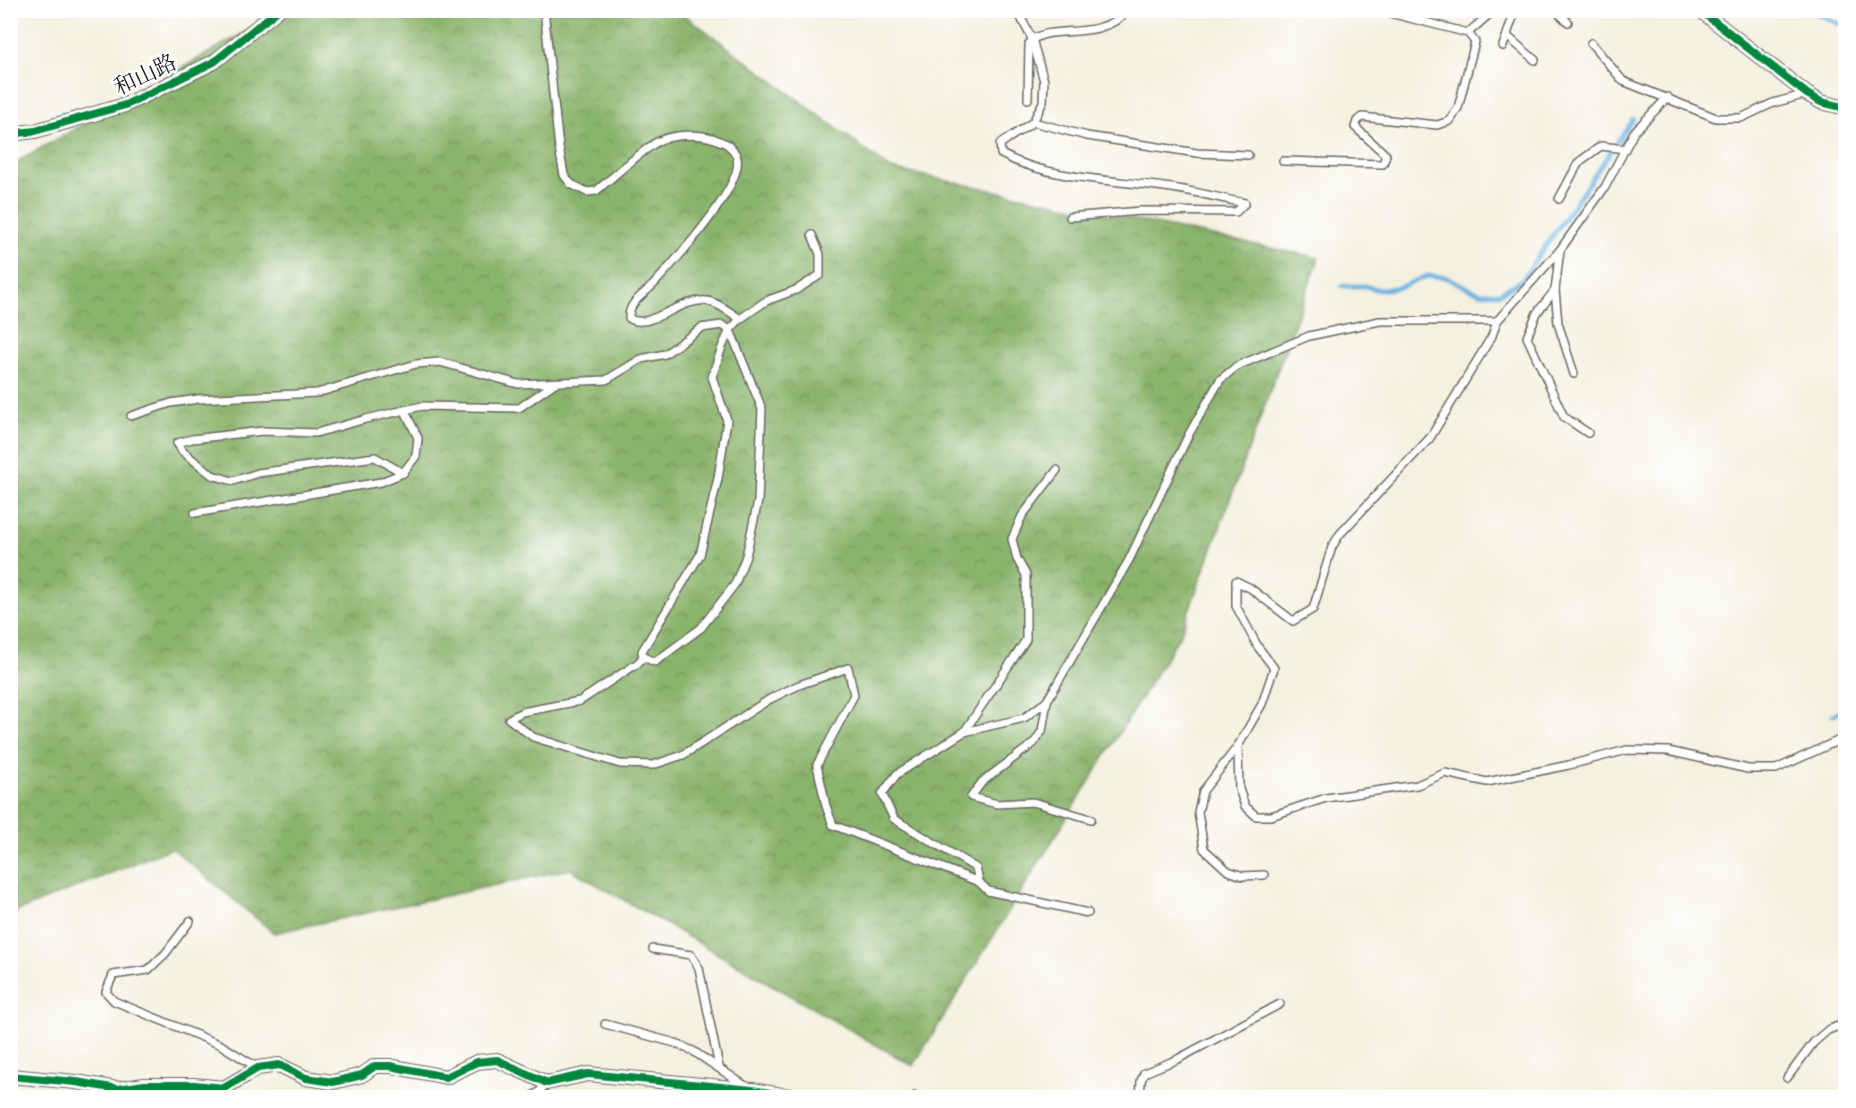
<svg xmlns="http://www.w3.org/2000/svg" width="1856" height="1108" font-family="Cardo,'Noto Serif TC',serif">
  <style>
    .forest { fill: url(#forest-crowns); stroke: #536844; stroke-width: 1.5 }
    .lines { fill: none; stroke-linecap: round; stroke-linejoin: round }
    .stream { stroke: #67b2e0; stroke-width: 4.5 }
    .service-casing { stroke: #686761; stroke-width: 10 }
    .minor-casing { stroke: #686761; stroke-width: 16 }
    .service { stroke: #fff; stroke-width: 7 }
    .minor { stroke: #fff; stroke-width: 14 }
    .cycleway-casing { stroke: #fff; stroke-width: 11 }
    .cycleway { stroke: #00873e; stroke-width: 8 }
    .labels { text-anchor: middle; stroke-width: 5; stroke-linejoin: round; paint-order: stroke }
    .street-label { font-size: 22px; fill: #1c1c1c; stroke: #fff }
  </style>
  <defs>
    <pattern id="forest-crowns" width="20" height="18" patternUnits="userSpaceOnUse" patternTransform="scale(1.5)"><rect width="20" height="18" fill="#8ab46c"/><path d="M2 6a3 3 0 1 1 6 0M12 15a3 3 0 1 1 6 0" fill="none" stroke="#709258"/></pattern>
  </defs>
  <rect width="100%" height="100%" fill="#fff"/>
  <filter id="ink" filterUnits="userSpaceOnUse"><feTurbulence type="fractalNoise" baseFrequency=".0167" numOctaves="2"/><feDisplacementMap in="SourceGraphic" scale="12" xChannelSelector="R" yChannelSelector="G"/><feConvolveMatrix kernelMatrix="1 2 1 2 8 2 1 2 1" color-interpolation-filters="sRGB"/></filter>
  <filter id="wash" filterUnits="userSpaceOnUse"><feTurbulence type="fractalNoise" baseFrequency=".008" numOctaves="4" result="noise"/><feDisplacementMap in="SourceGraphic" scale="24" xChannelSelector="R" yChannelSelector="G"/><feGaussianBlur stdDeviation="1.35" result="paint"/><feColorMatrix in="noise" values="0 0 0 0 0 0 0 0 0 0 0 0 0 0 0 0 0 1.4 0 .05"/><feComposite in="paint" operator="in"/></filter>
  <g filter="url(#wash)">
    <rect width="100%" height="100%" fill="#f4f1e0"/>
    <!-- forest -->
    <polygon class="forest" points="282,11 679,11 891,169 1319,258 1180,635 913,1066 570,869 274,933 172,848 11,914 10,166"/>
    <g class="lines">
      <!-- stream -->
      <g class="stream">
        <polyline points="1809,10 1846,27"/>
        <polyline points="1342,286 1365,286 1380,290 1400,287 1427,276 1445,277 1479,293 1500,293 1522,280 1633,119"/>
        <polyline points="1833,715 1846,708"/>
      </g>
    </g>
  </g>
  <g filter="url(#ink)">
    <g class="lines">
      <defs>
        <g id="service">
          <path d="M544,10L559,148L564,175L571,184L587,192L596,191C616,175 636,155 657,142C672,134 700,133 715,139C725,143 731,145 736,155C749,181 673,263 655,283C645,294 628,302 629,318C647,332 682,297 707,301C719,303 731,313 740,319"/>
          <path d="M1017,10L1032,39L1044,81L1043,102L1033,122L1000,144L1001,154C1047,179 1113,180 1164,187C1191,190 1218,198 1245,203L1236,212L1141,211L1070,217"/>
          <polyline points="1555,10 1568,22"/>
          <polyline points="1468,33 1494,10"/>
          <polyline points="1507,36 1535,60"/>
          <polyline points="1591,43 1623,81 1716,118 1741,118 1773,103 1807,94"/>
          <polyline points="1503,46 1513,17 1507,10"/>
          <path d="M1028,99L1029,44C1044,21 1098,45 1128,10"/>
          <polyline points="1033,122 1087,136 1197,153 1248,155"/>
          <polyline points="1283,161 1383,164 1386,155 1355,127 1357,121 1362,117 1437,125 1450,121 1458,108 1475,42 1468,33 1382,11"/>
          <polyline points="1559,199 1579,162 1601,146 1625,149"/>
          <polyline points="1560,250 1555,290 1558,323 1574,374"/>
          <polyline points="1555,290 1537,313 1527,337 1564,417 1588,433"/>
          <polyline points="1497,321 1560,250 1605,187 1634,132 1668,97"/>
          <polyline points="131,416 171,403 198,399 317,393 416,364 440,362 518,384 606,380 641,359 665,354 701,328 722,325 730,330 762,409 758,501 746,556 735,584 701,628 655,662 643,657 638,663 580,701 522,712 509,719 533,737 620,764 653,765 683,755 770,699 799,685 848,668 854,695 817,765 826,806 833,825 979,882 976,868 894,819 882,794 897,774 964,732 1024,718 1047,701 1042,731 1034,743 982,782 971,797 997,804 1033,802 1091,819"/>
          <polyline points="403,473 416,456 418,438 404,409"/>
          <polyline points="195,513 381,482 403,473 375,457 258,473 233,481 212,475 182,451 177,443 192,439 263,431 316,433 366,419 422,406 519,408 555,383"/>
          <polyline points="643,657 642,651 700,555 718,478 727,420 712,377 722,347 730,330 740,319 766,301 796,290 820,275 820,254 812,235"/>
          <polyline points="1047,701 1129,560 1189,434 1220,380 1237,366 1309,336 1380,321 1497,321 1492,336 1430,438 1340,534 1332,547 1313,609 1293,621 1250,588 1236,581 1236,606 1258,647 1274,668 1262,704 1238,746 1239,789 1245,806 1256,816 1271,816 1326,798 1417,785 1445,773 1487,782 1569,765 1627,750 1668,751 1748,769 1776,769 1846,737"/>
          <polyline points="964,732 1026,640 1026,575 1017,559 1012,539 1022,516 1057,470"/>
          <polyline points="1238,746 1203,791 1198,812 1204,849 1228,871 1243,876 1264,875"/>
          <polyline points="979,882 988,891 1088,913"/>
          <polyline points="190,921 165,954 148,970 113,975 106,992 114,1001 221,1045 258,1068"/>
          <polyline points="653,949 691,955 699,968 719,1067"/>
          <polyline points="605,1024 675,1043 693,1051 747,1087"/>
          <polyline points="1787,1078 1814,1042 1828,1030 1846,1023"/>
          <polyline points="915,1096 916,1098"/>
          <polyline points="528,1098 538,1093 547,1083"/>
          <polyline points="1140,1098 1141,1081 1144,1073 1178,1059 1280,1004"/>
        </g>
        <g id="minor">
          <polyline points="1700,10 1807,94 1821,102 1846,108"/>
          <polyline points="10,134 35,131 125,105 214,62 278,10"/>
          <polyline points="10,1076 76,1082 118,1089 144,1085 194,1085 224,1088 258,1068 279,1065 306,1078 333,1082 362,1075 375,1066 390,1066 446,1077 477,1062 497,1060 547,1083 588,1074 752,1090 801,1098"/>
        </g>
      </defs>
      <!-- service casing -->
      <use href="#service" class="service-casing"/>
      <!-- minor casing -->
      <use href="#minor" class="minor-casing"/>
      <!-- service -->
      <use href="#service" class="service"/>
      <!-- minor -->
      <use href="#minor" class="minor"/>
      <defs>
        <g id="cycleway">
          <polyline points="1700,10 1807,94 1821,102 1846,108"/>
          <polyline points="10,134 35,131 125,105 214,62 278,10"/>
          <polyline points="10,1076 76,1082 118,1089 144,1085 194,1085 224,1088 258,1068 279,1065 306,1078 333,1082 362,1075 375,1066 390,1066 446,1077 477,1062 497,1060 547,1083 588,1074 752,1090 801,1098"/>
        </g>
      </defs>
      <!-- cycleway casing -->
      <use href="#cycleway" class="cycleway-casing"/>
      <!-- cycleway -->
      <use href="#cycleway" class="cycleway"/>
    </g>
  </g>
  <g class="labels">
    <!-- street labels -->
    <g class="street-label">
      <text transform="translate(145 74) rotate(-25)" y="8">和山路</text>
    </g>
  </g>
  <!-- margin -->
  <rect width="1856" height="1108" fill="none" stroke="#fff" stroke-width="36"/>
</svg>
